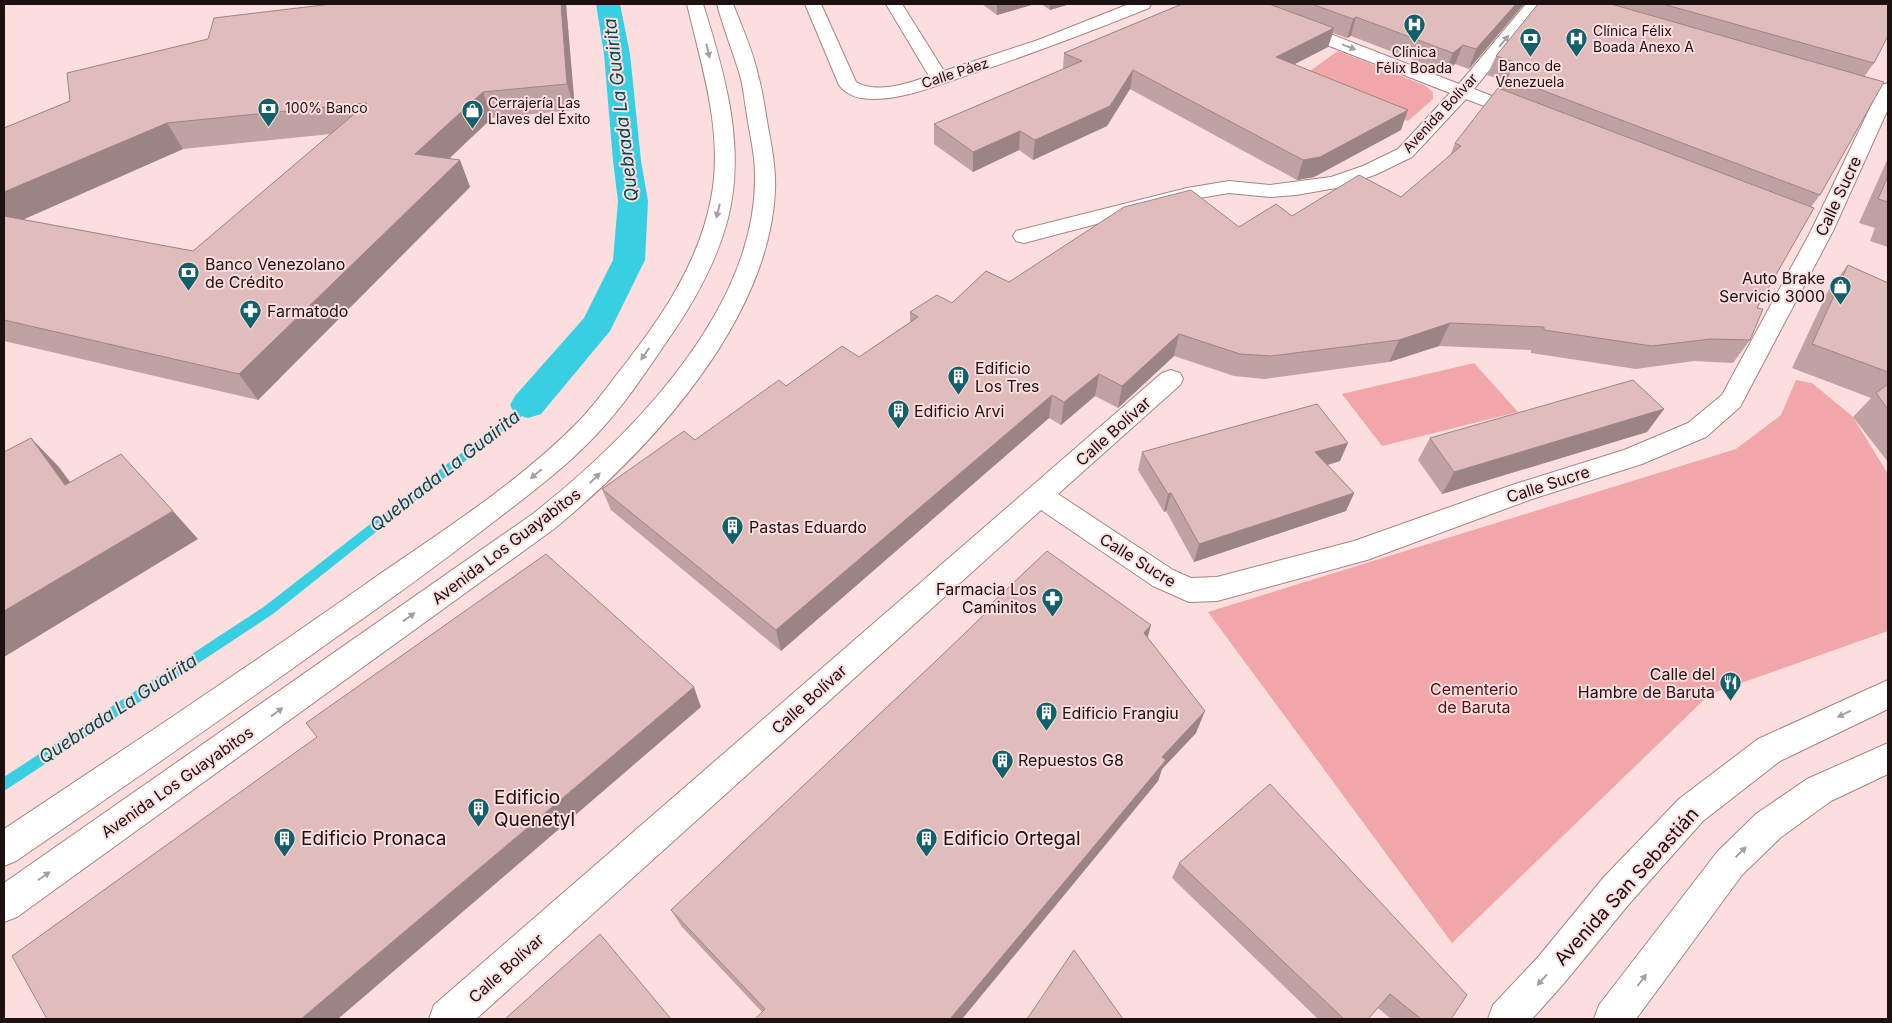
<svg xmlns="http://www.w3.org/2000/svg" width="1892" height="1023" font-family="Inter,sans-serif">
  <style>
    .green { fill: #f1a7a9 }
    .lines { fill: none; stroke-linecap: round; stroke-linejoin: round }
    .stream { fill: #37cfe1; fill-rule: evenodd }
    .canal { fill: #37cfe1; fill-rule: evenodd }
    .street-casing { stroke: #a68484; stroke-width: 2 }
    .secondary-casing { stroke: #a68484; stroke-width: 2 }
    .primary-casing { stroke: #a68484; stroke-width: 2 }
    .street { fill: #fff; fill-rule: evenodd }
    .secondary { fill: #fff; fill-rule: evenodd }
    .primary { fill: #fff; fill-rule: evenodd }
    .wall { fill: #c1a2a2; fill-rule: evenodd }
    .shaded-wall { fill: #9d8484 }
    .building { fill: #e0bcbc; stroke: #9d8484 }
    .oneway { fill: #a59fa0 }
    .labels { text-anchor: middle; stroke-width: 4; stroke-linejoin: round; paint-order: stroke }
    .far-poi-label { font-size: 14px; fill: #1d1011; stroke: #fcdede; text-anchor: start }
    .far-street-label { font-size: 14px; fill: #1d1011; stroke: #fcdede }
    .street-label { font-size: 16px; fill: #1d1011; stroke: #fcdede }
    .poi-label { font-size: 16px; fill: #1d1011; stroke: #fcdede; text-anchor: start }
    .park-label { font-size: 16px; fill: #50121a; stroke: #fcdede }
    .water-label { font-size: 18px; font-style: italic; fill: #02474e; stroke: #fcdede }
    .near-poi-label { font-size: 19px; fill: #1d1011; stroke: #fcdede; text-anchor: start }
    .near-street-label { font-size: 19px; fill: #1d1011; stroke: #fcdede }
  </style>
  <rect width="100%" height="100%" fill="#fcdede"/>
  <!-- green -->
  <g class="green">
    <polygon points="1338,51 1424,85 1433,92 1433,99 1408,121 1300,78"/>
    <polygon points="1474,363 1518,412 1382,446 1342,394"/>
    <polygon points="1796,380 1812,383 1853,417 1888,474 1888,631 1710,694 1452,943 1208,612 1736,449 1781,415"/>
  </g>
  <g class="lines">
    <!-- stream -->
    <polygon class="stream" points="528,401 533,405 532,408 273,614 4,791 4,777 265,606"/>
    <!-- canal -->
    <polygon class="canal" points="596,4 620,4 630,54 641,161 648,201 645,260 610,331 541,414 528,418 515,414 510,405 515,396 584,318 613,260 618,201 613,161 604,54"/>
    <defs>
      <g id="street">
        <path d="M805,4H821L856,82C877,94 907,84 929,76L886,4H902L944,71L1038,40L1129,4H1151L1149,8C1089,32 1029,55 968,75C935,86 896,103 861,98C853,97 843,91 839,85Z"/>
        <polygon points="1230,4 1253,4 1459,84 1526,4 1543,4 1474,89 1530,111 1533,115 1530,119 1523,121 1466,99 1412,157 1377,174 1342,187 1296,195 1270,197 1229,193 1188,200 1024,243 1016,241 1013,236 1016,231 1187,188 1229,181 1270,185 1331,177 1363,166 1398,149 1450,93 1232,8"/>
        <polygon points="1888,83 1888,109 1833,231 1740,407 1706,437 1642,464 1532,499 1367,560 1217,601 1189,602 1153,586 1041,510 476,1019 429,1019 434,1005 1162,373 1171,370 1180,373 1183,379 1180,385 1058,494 1173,570 1191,578 1217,577 1354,541 1512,485 1624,450 1688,423 1722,395 1811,231 1879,89 1881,85"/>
      </g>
      <g id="secondary">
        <polygon points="1888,680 1888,709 1780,761 1703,821 1629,904 1565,982 1532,1019 1488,1019 1493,1005 1539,956 1603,878 1679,799 1758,739"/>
        <polygon points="1888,743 1888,774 1831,801 1780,838 1742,875 1636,1019 1594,1019 1599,1005 1718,851 1756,814 1807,779"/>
      </g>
      <g id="primary">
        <path d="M687,4H703C725,74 747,149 727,222C715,266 691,307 665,344C644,375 622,408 596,435C566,467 530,494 496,520C442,562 387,602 331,641C227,716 122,788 16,861L4,866V829C129,746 254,663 377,576C444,530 520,481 577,423C592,408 605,390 618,373C659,321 698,266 711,199C724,133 702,68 687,4Z"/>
        <path d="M717,4H733C742,27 753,51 758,75C763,92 765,110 768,127C772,148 776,169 775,191C769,321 650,450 554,529L17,917L4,922V883L534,513C635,433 768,298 754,158C752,141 748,125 746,109C744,97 743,84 739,72C732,49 723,27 717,4Z"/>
      </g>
    </defs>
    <!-- street casing -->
    <use href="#street" class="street-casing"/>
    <!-- secondary casing -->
    <use href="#secondary" class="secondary-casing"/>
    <!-- primary casing -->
    <use href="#primary" class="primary-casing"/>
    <!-- street -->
    <use href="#street" class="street"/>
    <!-- secondary -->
    <use href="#secondary" class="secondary"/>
    <!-- primary -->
    <use href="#primary" class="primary"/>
  </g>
  <!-- wall -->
  <g class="wall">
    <path d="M331,4H566L575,110L492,118L449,159L460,160L470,187L258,400L4,341V128L70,101L208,39ZM331,134L193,251L22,220L183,149Z"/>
    <polygon points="982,4 1035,4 997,15"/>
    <polygon points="1041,4 1070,4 1050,10"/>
    <polygon points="1182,4 1524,4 1469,69 1455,64 1445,72 1351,36 1347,38 1333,33 1328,47 1295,64 1401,130 1314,177 1297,180 1130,89 1107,126 1033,160 1019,150 973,172 934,144 934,124 1063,69 1064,53"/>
    <polygon points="1538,4 1888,4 1874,63 1864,77 1820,195 1811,207 1757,308 1750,340 1733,363 1694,361 1636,369 1531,353 1531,350 1439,346 1389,362 1264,379 1234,376 1174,356 1118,408 1095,396 1061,425 1049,418 781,651 611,510 602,489 695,440 786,386 859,357 910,322 910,312 952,303 1009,282 1239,227 1292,216 1401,197 1450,156 1455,143 1502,89 1505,81 1487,75 1496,56"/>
    <polygon points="1888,158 1888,247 1870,241 1875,228 1859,223"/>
    <polygon points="1848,265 1888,283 1888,462 1853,417 1871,398 1792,368 1829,289"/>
    <polygon points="1664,409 1647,432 1442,494 1418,460 1430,438"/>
    <polygon points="1142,452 1340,461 1328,465 1354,493 1346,511 1194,562 1166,511 1164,512 1138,470"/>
    <polygon points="990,605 1147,638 1196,733 1162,769 1158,781 962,1019 755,1019 762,1012 682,927 671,910 937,660 990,609"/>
    <polygon points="1179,863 1451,1019 1391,1019 1378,1008 1368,1019 1318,1019 1172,878"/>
  </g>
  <!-- shaded-wall -->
  <g class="shaded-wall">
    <polygon points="561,4 566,4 575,110 567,84"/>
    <polygon points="997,4 1035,4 997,15"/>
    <polygon points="1050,4 1070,4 1050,10"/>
    <polygon points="1516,4 1524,4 1469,69 1476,49"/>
    <polygon points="1356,17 1351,36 1347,38 1353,19"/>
    <polygon points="1334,28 1328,47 1271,76 1276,57"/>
    <polygon points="1463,45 1455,64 1445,72 1453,53"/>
    <polygon points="1133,70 1130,89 1107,126 1033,160 1035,140"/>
    <polygon points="483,92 492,118 426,180 415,154"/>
    <polygon points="1408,110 1401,130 1314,177 1297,180 1303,160"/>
    <polygon points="167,123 183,149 4,228 4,192"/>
    <polygon points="1020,131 1019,150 973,172 973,152"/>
    <polygon points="460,160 470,187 258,400 239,374"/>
    <polygon points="1450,323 1439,346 1389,362 1399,340"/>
    <polygon points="1179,334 1174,356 1118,408 1122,386"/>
    <polygon points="1099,374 1095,396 1061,425 1064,402"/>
    <polygon points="1052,395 1049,418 781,651 776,630"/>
    <polygon points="1664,409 1647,432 1442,494 1454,472"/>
    <polygon points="31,438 59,467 93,513 65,485"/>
    <polygon points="1348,443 1340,461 1308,470 1315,452"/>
    <polygon points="1171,493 1166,511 1164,512 1168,494"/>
    <polygon points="1354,493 1346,511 1194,562 1199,544"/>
    <polygon points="173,511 198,539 4,657 4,611"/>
    <polygon points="1151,625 1145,648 1144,633"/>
    <polygon points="694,687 701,707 338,1019 301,1019"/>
    <polygon points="1205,711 1196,733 1162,769 1158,781 962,1019 950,1019 1162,757"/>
  </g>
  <!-- building -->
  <g class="building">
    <polygon points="331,4 561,4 567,84 483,92 415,154 460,160 239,374 4,320 4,216 193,251 367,103 167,123 4,192 4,128 70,101 67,73 208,39 214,18"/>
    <polygon points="1182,4 1269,4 1334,28 1276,57 1408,110 1320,157 1303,160 1133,70 1110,106 1035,140 1020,131 973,152 934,124 1082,61 1064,53"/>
    <polygon points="1312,4 1516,4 1476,49 1463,45 1453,53 1356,17 1353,19"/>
    <polygon points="1538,4 1611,4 1884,82 1820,195 1507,77 1517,63 1496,56"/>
    <polygon points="1663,4 1888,4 1888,36 1874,63"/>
    <polygon points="1498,88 1814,208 1757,308 1763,309 1750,340 1711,339 1652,346 1544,330 1544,327 1450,323 1399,340 1271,356 1240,354 1179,334 1122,386 1099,374 1064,402 1052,395 776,630 602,489 684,431 695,440 779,380 786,386 842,346 859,357 918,317 910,312 937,295 952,303 986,271 1009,282 1124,207 1191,190 1239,227 1276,204 1292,216 1359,175 1401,197 1461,146 1455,143"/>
    <polygon points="1888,176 1888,202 1878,199"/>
    <polygon points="1848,265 1888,283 1888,372 1812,344"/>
    <polygon points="1633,380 1664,409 1454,472 1430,438"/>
    <polygon points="1888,384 1888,409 1876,393"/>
    <polygon points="1317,404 1348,443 1315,452 1354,493 1199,544 1171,493 1168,494 1142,452"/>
    <polygon points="31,438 65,485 121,454 173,511 4,611 4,452"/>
    <polygon points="1047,551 1151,625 1144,633 1205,711 1162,757 1166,760 950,1019 755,1019 765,1009 671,910 937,660 992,607 990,605"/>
    <polygon points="546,554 694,687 301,1019 47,1019 12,956 317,737 306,723"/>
    <polygon points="1270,784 1467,995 1451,1019 1421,1019 1390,994 1368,1019 1344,1019 1179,863"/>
    <polygon points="600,934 671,1019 505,1019"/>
    <polygon points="1074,950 1123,1019 1027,1019"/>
  </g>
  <!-- one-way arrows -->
  <defs><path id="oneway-solid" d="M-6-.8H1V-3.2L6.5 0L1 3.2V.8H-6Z" transform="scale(1.25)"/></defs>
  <g class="oneway">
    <use href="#oneway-solid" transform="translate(1504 41) rotate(-50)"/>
    <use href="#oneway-solid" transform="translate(1349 47) rotate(21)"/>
    <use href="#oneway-solid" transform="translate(708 51) rotate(77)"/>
    <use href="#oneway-solid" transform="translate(718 211) rotate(104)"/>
    <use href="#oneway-solid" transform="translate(645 354) rotate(125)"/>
    <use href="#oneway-solid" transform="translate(536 474) rotate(141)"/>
    <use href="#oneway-solid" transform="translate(595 478) rotate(-44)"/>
    <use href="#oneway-solid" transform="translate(409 617) rotate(-36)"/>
    <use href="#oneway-solid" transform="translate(277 712) rotate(-36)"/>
    <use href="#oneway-solid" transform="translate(1844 714) rotate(154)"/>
    <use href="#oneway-solid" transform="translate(1741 852) rotate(-44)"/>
    <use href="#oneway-solid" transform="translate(44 876) rotate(-35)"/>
    <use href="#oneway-solid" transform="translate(1542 980) rotate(132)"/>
    <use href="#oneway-solid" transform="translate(1642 980) rotate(-53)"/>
  </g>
  <!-- icons -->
  <defs>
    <symbol id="hospital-pin" viewBox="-11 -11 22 30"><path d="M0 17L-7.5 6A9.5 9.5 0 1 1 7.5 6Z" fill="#12616a" stroke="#fcdede"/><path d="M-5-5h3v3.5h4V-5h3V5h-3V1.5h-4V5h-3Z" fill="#fff"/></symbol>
    <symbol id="bank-pin" viewBox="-11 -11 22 30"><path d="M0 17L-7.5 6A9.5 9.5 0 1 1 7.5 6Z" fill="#12616a" stroke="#fcdede"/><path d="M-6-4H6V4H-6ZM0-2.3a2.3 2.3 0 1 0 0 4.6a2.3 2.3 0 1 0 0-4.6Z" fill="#fff"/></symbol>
    <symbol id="shop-pin" viewBox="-11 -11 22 30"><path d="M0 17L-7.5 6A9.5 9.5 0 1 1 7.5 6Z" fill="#12616a" stroke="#fcdede"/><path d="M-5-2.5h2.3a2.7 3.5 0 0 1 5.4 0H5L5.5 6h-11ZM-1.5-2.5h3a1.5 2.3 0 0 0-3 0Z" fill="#fff"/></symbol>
    <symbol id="pharmacy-pin" viewBox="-11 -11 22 30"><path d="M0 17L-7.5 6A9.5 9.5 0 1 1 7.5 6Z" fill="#12616a" stroke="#fcdede"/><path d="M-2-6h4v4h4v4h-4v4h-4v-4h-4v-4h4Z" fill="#fff"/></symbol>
    <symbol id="building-pin" viewBox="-11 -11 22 30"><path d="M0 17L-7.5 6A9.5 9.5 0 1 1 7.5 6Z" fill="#12616a" stroke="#fcdede"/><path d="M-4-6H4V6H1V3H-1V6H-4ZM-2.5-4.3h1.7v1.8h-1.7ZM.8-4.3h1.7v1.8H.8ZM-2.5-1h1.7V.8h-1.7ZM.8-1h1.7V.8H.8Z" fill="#fff"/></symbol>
    <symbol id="restaurant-pin" viewBox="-11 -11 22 30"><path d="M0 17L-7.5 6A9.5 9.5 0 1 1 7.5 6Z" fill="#12616a" stroke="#fcdede"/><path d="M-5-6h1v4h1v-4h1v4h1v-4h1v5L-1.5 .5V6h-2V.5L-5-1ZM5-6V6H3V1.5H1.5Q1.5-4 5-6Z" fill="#fff"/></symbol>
  </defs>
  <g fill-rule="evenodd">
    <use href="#hospital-pin" x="1402" y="12" width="25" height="34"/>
    <use href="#bank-pin" x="1518" y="26" width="25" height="34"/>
    <use href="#hospital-pin" x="1564" y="26" width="25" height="34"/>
    <use href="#bank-pin" x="256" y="96" width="25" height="34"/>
    <use href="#shop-pin" x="460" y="98" width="25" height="34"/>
    <use href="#bank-pin" x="176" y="260" width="25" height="34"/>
    <use href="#shop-pin" x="1828" y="274" width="25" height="34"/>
    <use href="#pharmacy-pin" x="238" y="298" width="25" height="34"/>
    <use href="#building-pin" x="946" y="364" width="25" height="34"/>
    <use href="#building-pin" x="886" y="398" width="25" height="34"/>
    <use href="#building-pin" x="720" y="514" width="25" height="34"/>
    <use href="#pharmacy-pin" x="1040" y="586" width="25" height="34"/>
    <use href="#restaurant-pin" x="1718" y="670" width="25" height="34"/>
    <use href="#building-pin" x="1034" y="700" width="25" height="34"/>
    <use href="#building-pin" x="990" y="748" width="25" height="34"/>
    <use href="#building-pin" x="466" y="796" width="25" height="34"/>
    <use href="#building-pin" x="272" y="826" width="25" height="34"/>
    <use href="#building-pin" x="914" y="826" width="25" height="34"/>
  </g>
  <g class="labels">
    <!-- far-poi labels -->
    <g class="far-poi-label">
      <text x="1593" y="36">Clínica Félix<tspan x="1593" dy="16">Boada Anexo A</tspan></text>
      <text x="1414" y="57" text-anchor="middle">Clínica<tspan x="1414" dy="16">Félix Boada</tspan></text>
      <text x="1530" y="71" text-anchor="middle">Banco de<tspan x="1530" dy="16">Venezuela</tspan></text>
      <text x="488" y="108">Cerrajería Las<tspan x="488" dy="16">Llaves del Éxito</tspan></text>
      <text x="285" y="113">100% Banco</text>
    </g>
    <!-- far-street labels -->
    <g class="far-street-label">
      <text transform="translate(955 73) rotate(-18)" y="5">Calle Páez</text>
      <text transform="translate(1440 113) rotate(-47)" y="5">Avenida Bolívar</text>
    </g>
    <!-- street labels -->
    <g class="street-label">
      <text transform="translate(1838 196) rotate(-65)" y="6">Calle Sucre</text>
      <text transform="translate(1113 431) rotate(-42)" y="6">Calle Bolívar</text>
      <text transform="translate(1548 484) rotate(-18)" y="6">Calle Sucre</text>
      <text transform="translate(506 546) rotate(-37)" y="6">Avenida Los Guayabitos</text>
      <text transform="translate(1138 560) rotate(32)" y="6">Calle Sucre</text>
      <text transform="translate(809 699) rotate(-42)" y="6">Calle Bolívar</text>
      <text transform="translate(177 782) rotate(-35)" y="6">Avenida Los Guayabitos</text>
      <text transform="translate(506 968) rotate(-42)" y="6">Calle Bolívar</text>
    </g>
    <!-- poi labels -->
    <g class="poi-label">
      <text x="205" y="270">Banco Venezolano<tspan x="205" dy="18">de Crédito</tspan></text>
      <text x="1825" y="284" text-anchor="end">Auto Brake<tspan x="1825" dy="18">Servicio 3000</tspan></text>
      <text x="267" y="317">Farmatodo</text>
      <text x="975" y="374">Edificio<tspan x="975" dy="18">Los Tres</tspan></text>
      <text x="914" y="417">Edificio Arvi</text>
      <text x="749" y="533">Pastas Eduardo</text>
      <text x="1037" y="595" text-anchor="end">Farmacia Los<tspan x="1037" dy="18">Caminitos</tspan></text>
      <text x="1715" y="680" text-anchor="end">Calle del<tspan x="1715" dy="18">Hambre de Baruta</tspan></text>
      <text x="1062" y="719">Edificio Frangiu</text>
      <text x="1018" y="766">Repuestos G8</text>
    </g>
    <!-- park labels -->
    <g class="park-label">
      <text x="1474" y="695">Cementerio<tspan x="1474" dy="18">de Baruta</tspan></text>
    </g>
    <!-- water labels -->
    <g class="water-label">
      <text transform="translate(621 110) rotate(-97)" y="6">Quebrada La Guairita</text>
      <text transform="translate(445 471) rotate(-38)" y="6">Quebrada La Guairita</text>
      <text transform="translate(118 709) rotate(-33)" y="6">Quebrada La Guairita</text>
    </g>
    <!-- near-poi labels -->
    <g class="near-poi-label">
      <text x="494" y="804">Edificio<tspan x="494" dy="22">Quenetyl</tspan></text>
      <text x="301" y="845">Edificio Pronaca</text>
      <text x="943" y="845">Edificio Ortegal</text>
    </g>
    <!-- near-street labels -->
    <g class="near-street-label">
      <text transform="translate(1626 886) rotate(-48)" y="7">Avenida San Sebastián</text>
    </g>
  </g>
  <!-- border -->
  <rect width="1892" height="1023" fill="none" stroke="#1d1011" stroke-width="10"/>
</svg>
